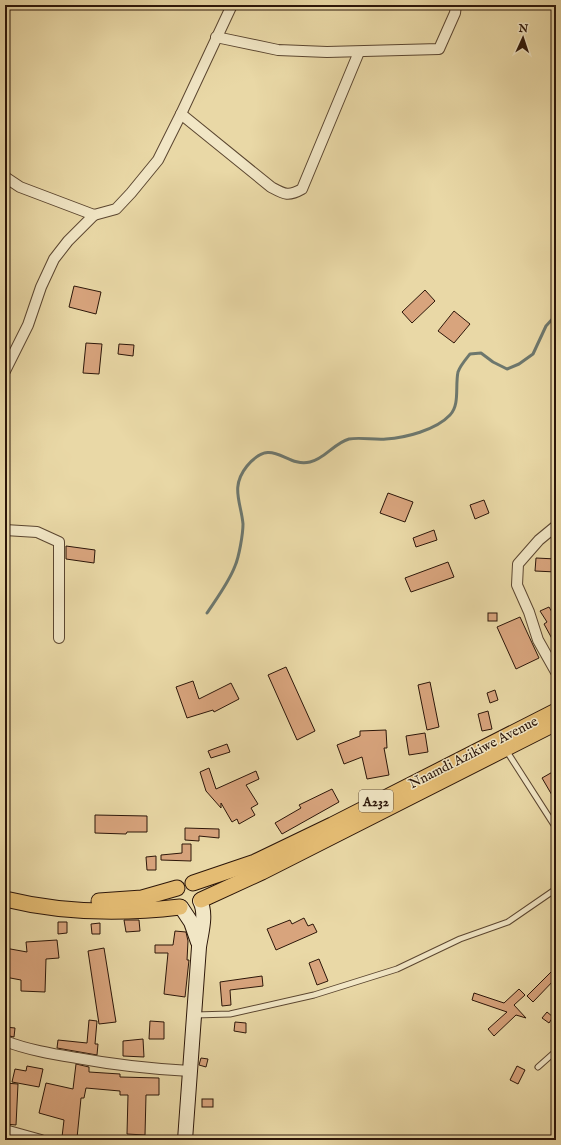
<svg xmlns="http://www.w3.org/2000/svg" width="561" height="1145" font-family="'IM FELL English',serif">
  <style>
    .lines { fill: none; stroke-linecap: round; stroke-linejoin: round }
    .stream { stroke: #6d776d; stroke-width: 3 }
    .building { fill: #d8a47d; stroke: #2c1609 }
    .lane-casing { stroke: #5b4630; stroke-width: 7 }
    .street-casing { stroke: #5b4630; stroke-width: 12 }
    .secondary-casing { stroke: #2c1609; stroke-width: 16 }
    .primary-casing { stroke: #2c1609; stroke-width: 17 }
    .lane { stroke: #f1e6c5; stroke-width: 5 }
    .street { stroke: #f1e6c5; stroke-width: 10 }
    .secondary { stroke: #f1e6c5; stroke-width: 14 }
    .primary { stroke: #e4bc73; stroke-width: 15 }
    .labels { text-anchor: middle; stroke-width: 3; stroke-linejoin: round; paint-order: stroke }
    .shield { fill: #f1e6c5; stroke: #675441; stroke-width: 1 }
    .shield-label { font-size: 13px; font-weight: bold; fill: #2c1609 }
    .street-label { font-size: 14px; fill: #2c1609; stroke: #f1e6c5 }
  </style>
  <rect width="100%" height="100%" fill="#e9d8a6"/>
  <filter id="stains"><feTurbulence type="fractalNoise" baseFrequency=".005" numOctaves="4"/><feColorMatrix values="0 0 0 0 .2 0 0 0 0 .09 0 0 0 0 .02 0 0 0 .5 -.17"/></filter>
  <radialGradient id="worn" r=".72"><stop offset=".6" stop-color="#630" stop-opacity="0"/><stop offset="1" stop-color="#630" stop-opacity=".3"/></radialGradient>
  <g class="lines">
    <!-- stream -->
    <path class="stream" d="M207,613C217,598 229,582 235,566C239,557 243,534 243,524C241,502 230,487 247,466C273,435 285,468 310,462C325,459 334,443 349,439C360,437 374,440 386,439C405,438 436,430 450,415C460,405 455,386 458,372C460,366 466,359 470,354L481,353L493,362L507,369L519,364L533,354L546,326L556,315"/>
  </g>
  <!-- building -->
  <g class="building">
    <polygon points="74,286 101,292 96,314 69,307"/>
    <polygon points="425,290 435,301 412,323 402,312"/>
    <polygon points="454,311 470,324 454,343 438,331"/>
    <polygon points="86,343 102,344 99,374 83,373"/>
    <polygon points="119,344 134,345 133,356 118,354"/>
    <polygon points="388,493 413,502 405,522 380,513"/>
    <polygon points="484,500 489,513 475,519 470,505"/>
    <polygon points="434,530 437,540 416,547 413,538"/>
    <polygon points="66,546 95,550 94,563 66,559"/>
    <polygon points="536,558 556,559 556,572 535,571"/>
    <polygon points="448,562 454,577 411,592 405,578"/>
    <polygon points="549,607 556,619 556,646 544,624 547,622 540,611"/>
    <rect x="488" y="613" width="9" height="8"/>
    <polygon points="520,617 539,658 516,669 497,627"/>
    <polygon points="286,667 315,731 297,740 268,675"/>
    <polygon points="193,681 199,699 231,683 239,699 214,712 213,710 187,718 176,687"/>
    <polygon points="430,682 439,727 427,730 418,685"/>
    <polygon points="495,690 498,700 490,703 487,693"/>
    <polygon points="488,711 492,729 482,731 478,714"/>
    <polygon points="386,730 387,748 384,748 389,775 367,779 362,757 344,764 337,745 360,736 360,731"/>
    <polygon points="425,733 428,752 409,755 406,736"/>
    <polygon points="227,744 230,752 211,758 208,751"/>
    <polygon points="209,768 216,789 256,771 259,779 246,785 258,804 251,808 255,815 239,824 237,819 232,822 221,803 221,808 206,791 200,772"/>
    <polygon points="556,770 556,802 542,778"/>
    <polygon points="332,789 339,802 282,834 275,823 301,808 299,805"/>
    <polygon points="95,815 147,816 147,832 127,832 126,834 95,833"/>
    <polygon points="185,828 219,829 219,838 199,836 199,841 185,840"/>
    <polygon points="182,844 191,844 191,861 161,860 161,855 182,853"/>
    <polygon points="156,856 156,870 147,870 146,857"/>
    <polygon points="304,918 308,926 313,924 317,932 276,950 267,929 290,920 292,924"/>
    <polygon points="124,920 139,920 140,931 126,932"/>
    <polygon points="58,922 67,922 67,933 58,934"/>
    <polygon points="100,923 100,934 92,934 91,924"/>
    <polygon points="175,931 186,932 188,941 187,960 189,960 185,997 164,994 168,953 155,953 155,945 173,945"/>
    <polygon points="57,940 59,958 46,959 45,992 21,991 21,980 5,977 5,948 27,952 26,942"/>
    <polygon points="104,948 116,1022 99,1024 88,951"/>
    <polygon points="319,959 328,981 317,985 309,963"/>
    <polygon points="556,967 556,978 533,1002 527,996"/>
    <polygon points="262,976 263,986 230,990 231,1005 222,1006 220,982"/>
    <polygon points="519,989 525,995 514,1005 526,1018 516,1015 494,1036 488,1029 507,1012 472,1000 474,993 504,1003"/>
    <polygon points="547,1012 553,1017 549,1023 542,1018"/>
    <polygon points="89,1020 97,1021 95,1044 98,1044 97,1055 57,1048 58,1040 87,1043"/>
    <polygon points="150,1021 164,1022 164,1039 149,1039"/>
    <polygon points="235,1022 246,1023 246,1033 234,1031"/>
    <polygon points="5,1027 15,1028 14,1037 5,1035"/>
    <polygon points="143,1039 144,1057 123,1056 123,1041"/>
    <polygon points="201,1058 208,1059 206,1067 199,1065"/>
    <polygon points="76,1064 89,1067 89,1072 120,1074 120,1077 159,1078 159,1095 146,1095 145,1135 127,1134 128,1095 120,1095 120,1091 86,1088 84,1098 81,1098 77,1138 62,1137 64,1120 39,1113 46,1083 73,1089"/>
    <polygon points="27,1066 43,1069 39,1087 12,1082 15,1069 26,1071"/>
    <polygon points="517,1066 525,1070 518,1084 510,1080"/>
    <polygon points="5,1083 18,1084 16,1125 5,1124"/>
    <rect x="202" y="1099" width="11" height="8"/>
  </g>
  <g class="lines">
    <defs>
      <g id="lane">
        <polyline points="506,750 556,828"/>
        <polyline points="195,1015 230,1014 314,995 397,969 460,939 508,922 556,889"/>
        <polyline points="538,1067 556,1051"/>
      </g>
      <g id="street">
        <polyline points="216,37 278,50 327,52 439,49 455,13 456,5"/>
        <path d="M181,114L271,187C284,194 288,197 302,189L359,52"/>
        <polyline points="5,177 20,187 94,215 116,209 131,193 158,160 181,114 232,5"/>
        <polyline points="5,371 28,325 41,287 54,259 68,241 94,215"/>
        <polyline points="556,526 539,540 518,564 517,585 529,612 538,640 556,672"/>
        <polyline points="5,530 37,532 59,542 59,638"/>
        <path d="M5,1041C28,1050 53,1054 77,1058C115,1065 152,1069 190,1071"/>
        <polyline points="5,1130 41,1140"/>
      </g>
      <g id="secondary">
        <polyline points="181,907 191,922 198,942"/>
        <path d="M185,1140L199,947C201,933 207,914 200,901"/>
      </g>
      <g id="primary">
        <polyline points="193,883 255,862 332,825 556,711"/>
        <path d="M5,899C62,913 122,914 180,907"/>
        <polyline points="201,900 262,872 556,723"/>
        <polyline points="99,901 142,898 177,888"/>
      </g>
    </defs>
    <!-- lane casing -->
    <use href="#lane" class="lane-casing"/>
    <!-- street casing -->
    <use href="#street" class="street-casing"/>
    <!-- secondary casing -->
    <use href="#secondary" class="secondary-casing"/>
    <!-- primary casing -->
    <use href="#primary" class="primary-casing"/>
    <!-- lane -->
    <use href="#lane" class="lane"/>
    <!-- street -->
    <use href="#street" class="street"/>
    <!-- secondary -->
    <use href="#secondary" class="secondary"/>
    <!-- primary -->
    <use href="#primary" class="primary"/>
  </g>
  <g class="labels">
    <!-- shield labels -->
    <rect class="shield" x="359" y="790" width="34" height="22" rx="3"/>
    <g class="shield-label">
      <text x="376" y="806">A232</text>
    </g>
    <!-- street labels -->
    <g class="street-label">
      <text transform="translate(473 752) rotate(-27)" y="5">Nnamdi Azikiwe Avenue</text>
    </g>
  </g>
  <!-- margin -->
  <rect width="561" height="1145" fill="none" stroke="#e9d8a6" stroke-width="20"/>
  <rect x="6" y="6" width="549" height="1133" fill="none" stroke="#2c1609" stroke-width="2"/>
  <rect x="10" y="10" width="541" height="1125" fill="none" stroke="#2c1609"/>
  <!-- north arrow -->
  <g transform="translate(523 38) rotate(3)" stroke="#f1e6c5" stroke-width="3" paint-order="stroke">
  <path d="M0-3L7 15L0 10L-7 15Z" fill="#2c1609"/>
  <text y="-6" font-size="11" font-weight="bold" text-anchor="middle" fill="#2c1609">N</text>
  </g>
  <rect width="100%" height="100%" filter="url(#stains)"/>
  <rect width="100%" height="100%" fill="url(#worn)"/>
</svg>
